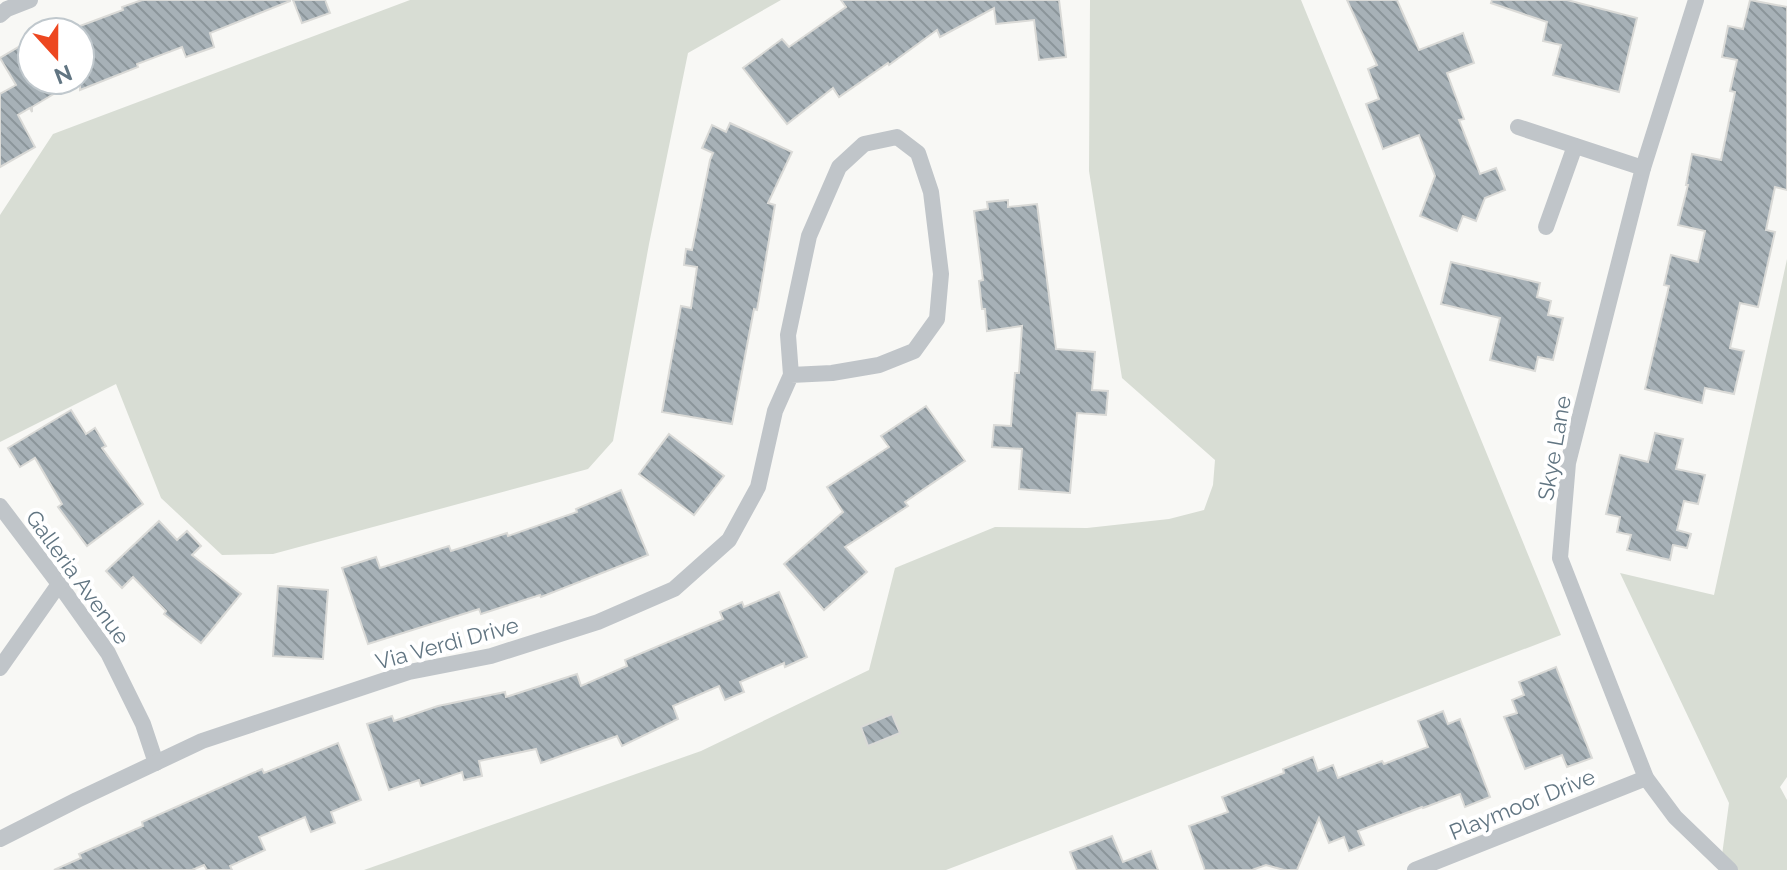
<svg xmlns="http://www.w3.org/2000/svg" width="1787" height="870" font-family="Raleway,sans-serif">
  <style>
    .grass { fill: #d8ddd4 }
    .building { fill: url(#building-back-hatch); stroke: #dadad7; stroke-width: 2 }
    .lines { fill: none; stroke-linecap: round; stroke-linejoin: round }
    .minor { stroke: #c0c5c9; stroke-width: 16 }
    .labels { text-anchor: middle; stroke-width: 8; stroke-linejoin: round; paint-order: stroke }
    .street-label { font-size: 22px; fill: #617582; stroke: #fff }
  </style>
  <defs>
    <pattern id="building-back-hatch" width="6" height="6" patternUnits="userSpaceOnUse" patternTransform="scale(2)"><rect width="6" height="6" fill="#a7b1b7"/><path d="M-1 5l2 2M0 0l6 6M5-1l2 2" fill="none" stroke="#8b959a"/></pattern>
  </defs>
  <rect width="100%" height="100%" fill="#f8f8f5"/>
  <!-- grass -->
  <g class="grass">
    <polygon points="410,0 781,0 688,53 649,244 613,441 588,469 273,554 222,555 161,498 116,384 0,442 0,215 53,134"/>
    <polygon points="1090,0 1301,0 1561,635 946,870 364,870 701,751 869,670 895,568 995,527 1087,528 1169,519 1204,510 1213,485 1215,460 1122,378 1089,171"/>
    <polygon points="1787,259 1787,777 1780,787 1787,800 1787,870 1720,870 1729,803 1620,573 1714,595"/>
  </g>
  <!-- building -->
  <g class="building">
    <polygon points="142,0 290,0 290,1 210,33 214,47 186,57 182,47 137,64 138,67 80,90 80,26 123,10 122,7"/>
    <polygon points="293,0 325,0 330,13 302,23"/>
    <polygon points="841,0 1059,0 1066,57 1039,60 1034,20 996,24 994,8 940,37 937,30 889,65 888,63 839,97 833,88 787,124 743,68 782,39 789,47 846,7"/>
    <polygon points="1347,0 1397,0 1419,50 1463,33 1474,63 1447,73 1464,119 1459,120 1480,174 1496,168 1505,190 1485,198 1476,221 1463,216 1457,231 1420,216 1435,176 1419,135 1383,149 1366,104 1379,99 1368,69 1377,65"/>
    <polygon points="1492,0 1567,0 1637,18 1619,92 1553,75 1561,45 1543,41 1547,22 1491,3"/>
    <polygon points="1750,0 1787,7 1787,190 1775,187 1766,230 1775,232 1758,307 1740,303 1730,348 1744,351 1734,394 1705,388 1702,403 1645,389 1669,286 1664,285 1671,255 1698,262 1705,231 1678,225 1688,185 1686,185 1692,154 1721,160 1735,92 1730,91 1737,60 1722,57 1728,26 1743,29"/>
    <polygon points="32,39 32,80 77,80 32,107 32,112 30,108 18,115 35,147 0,167 0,94 16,85 0,58"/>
    <polygon points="730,123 792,152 768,203 775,205 757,310 754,309 732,424 662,412 681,306 691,308 697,267 684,265 686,249 692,250 710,160 713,153 702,148 712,125 726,132"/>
    <polygon points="1008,200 1008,207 1037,204 1056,349 1095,352 1092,390 1108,391 1106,415 1077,413 1070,493 1019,489 1022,449 992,447 994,425 1011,426 1015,373 1019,373 1022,326 987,331 985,309 982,309 979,281 983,280 974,211 988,209 987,202"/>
    <polygon points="1451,262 1540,283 1537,297 1551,301 1548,315 1563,318 1553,360 1538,357 1535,371 1490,360 1500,318 1441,304"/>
    <polygon points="926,406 965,461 905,502 908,506 845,547 867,572 824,610 784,564 843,512 827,487 889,447 881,436"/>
    <polygon points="71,410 86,434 95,428 106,446 102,448 143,504 87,546 58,507 62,504 35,458 20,467 8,448"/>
    <polygon points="1655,433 1683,439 1676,469 1705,475 1698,504 1684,501 1677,530 1691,534 1687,548 1673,545 1670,560 1627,550 1631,535 1617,532 1620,517 1606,514 1620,455 1648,462"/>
    <polygon points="669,434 724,476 694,515 639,474"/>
    <polygon points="621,490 648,555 541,597 540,595 481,614 479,609 368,644 342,568 376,557 380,568 449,546 451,551 507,533 508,536 577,512 576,509"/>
    <polygon points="159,521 177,540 187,531 201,546 192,555 241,594 201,643 164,614 166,611 133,577 122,588 106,571"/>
    <polygon points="278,586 328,590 323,659 273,656"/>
    <polygon points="779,592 807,657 785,667 784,663 740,682 744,692 725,700 719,686 673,706 678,719 622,746 617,736 541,763 536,749 479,761 482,776 464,780 462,772 421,786 419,780 389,790 367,724 392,716 394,721 438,706 505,692 506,697 577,674 581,686 627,666 625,660 723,619 720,612 742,602 744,607"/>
    <polygon points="1556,667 1592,758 1567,767 1562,755 1525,769 1504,717 1517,713 1512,700 1524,695 1519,682"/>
    <polygon points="1443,711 1448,724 1460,719 1490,797 1465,807 1460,794 1423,808 1422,807 1358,831 1364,845 1349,851 1344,837 1329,843 1319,818 1297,870 1284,870 1266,865 1252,870 1205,870 1189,826 1228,812 1222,797 1284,773 1283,769 1313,757 1318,771 1333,765 1338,778 1382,761 1384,764 1428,747 1418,721"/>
    <polygon points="892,714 900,733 868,746 861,727"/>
    <polygon points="338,743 361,800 331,812 335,823 311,832 305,817 259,837 265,850 230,866 232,870 207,870 204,865 192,870 54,870 81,858 79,854 143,826 142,822 262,769 264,773"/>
    <polygon points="1112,836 1123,862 1151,851 1158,870 1077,870 1070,852"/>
  </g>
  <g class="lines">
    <!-- minor -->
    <g class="minor">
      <polyline points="1696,0 1643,168 1568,463 1560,558 1646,778 1675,817 1730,870"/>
      <polyline points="0,15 7,9 30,0"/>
      <polyline points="1518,127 1643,168"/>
      <polyline points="1546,227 1575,146"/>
      <polyline points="0,506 59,584 108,653 143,724 156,763"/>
      <polyline points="0,668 59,584"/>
      <polyline points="0,839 77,800 202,741 409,672 491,656 598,622 674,589 729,540 758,487 775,411 791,375 788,335 809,236 839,167 864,144 897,137 918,153 931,192 941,274 937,319 914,351 879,365 832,373 791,375"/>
      <polyline points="1415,870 1646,778"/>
    </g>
  </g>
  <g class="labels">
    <!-- street labels -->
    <g class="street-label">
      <text transform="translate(1554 448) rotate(-80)" y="8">Skye Lane</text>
      <text transform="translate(78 577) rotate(54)" y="8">Galleria Avenue</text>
      <text transform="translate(447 643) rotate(-15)" y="8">Via Verdi Drive</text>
      <text transform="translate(1522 804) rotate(-22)" y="8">Playmoor Drive</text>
    </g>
  </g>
  <!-- north arrow -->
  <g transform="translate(56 56) rotate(159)"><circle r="38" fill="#ffffff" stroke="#c0c8cd" stroke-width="2"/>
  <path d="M0-6L14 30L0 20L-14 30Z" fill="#ed4720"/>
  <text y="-12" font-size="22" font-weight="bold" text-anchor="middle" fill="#617582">N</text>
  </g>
</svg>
